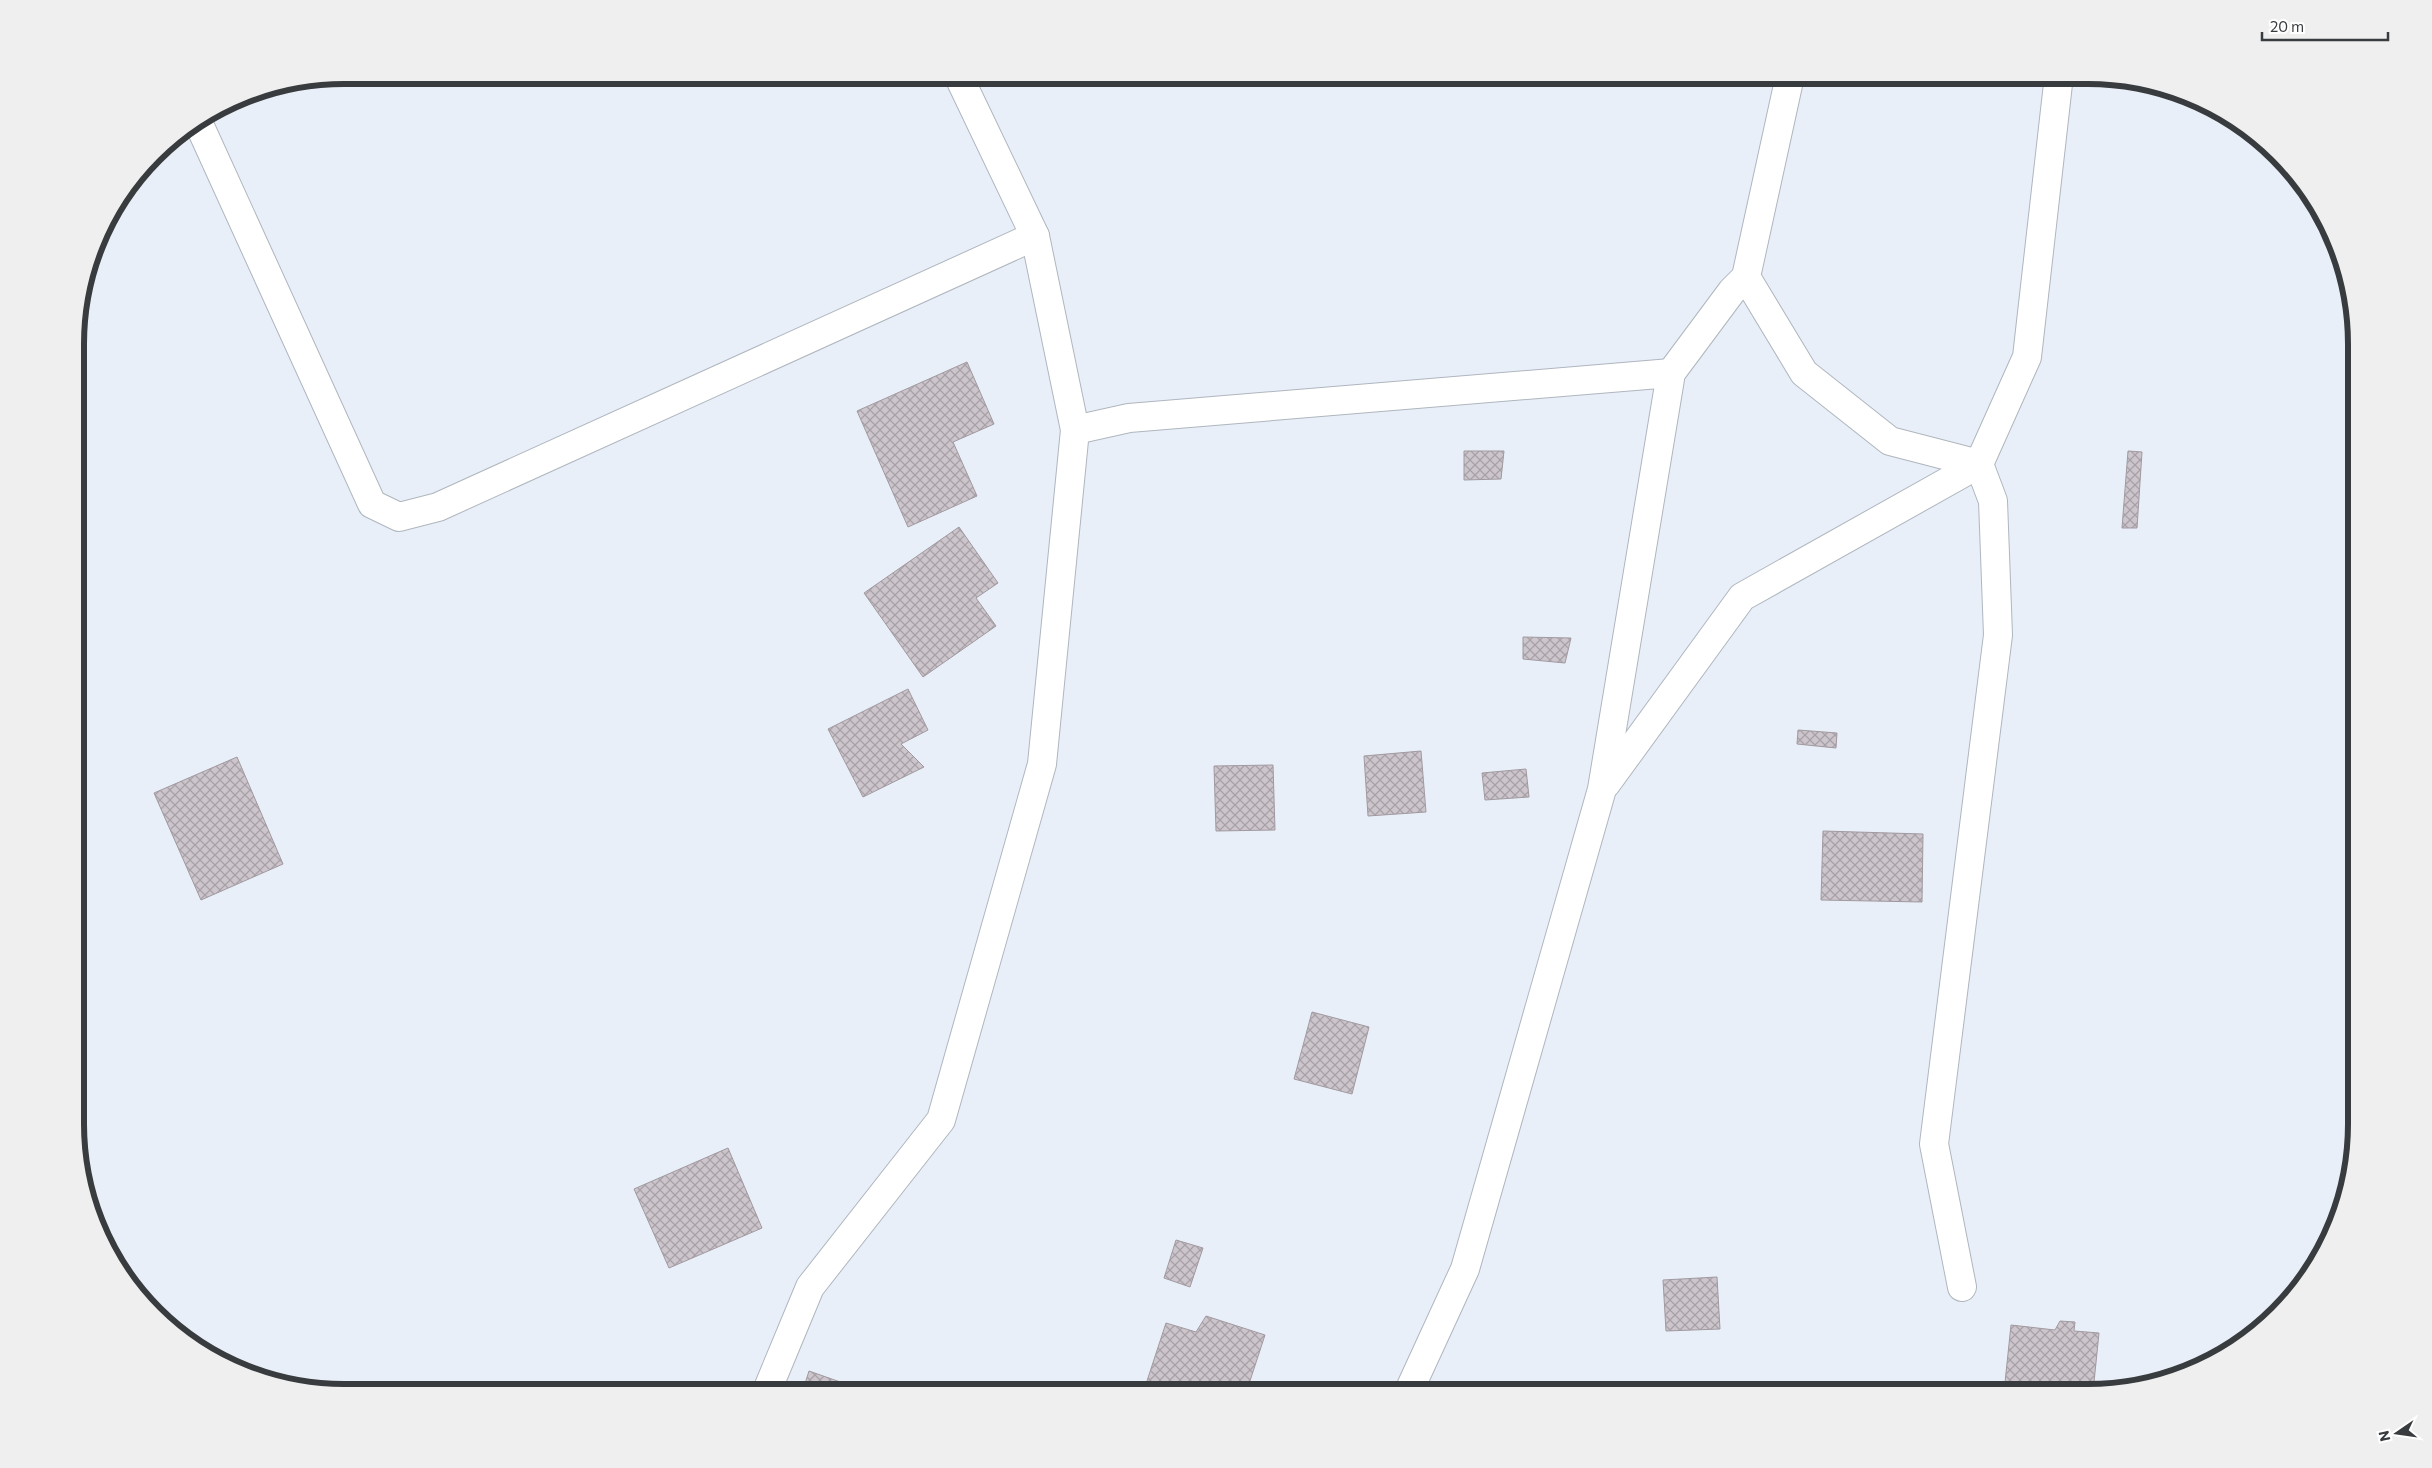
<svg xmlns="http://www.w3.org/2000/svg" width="2432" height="1468" font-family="Commissioner,sans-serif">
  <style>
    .building { fill: url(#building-cross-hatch); stroke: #a199a0 }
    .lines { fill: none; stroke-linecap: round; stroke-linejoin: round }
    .minor-casing { stroke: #afb6be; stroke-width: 30 }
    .minor { stroke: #fff; stroke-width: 28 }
    .rim { fill: none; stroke: #393c3f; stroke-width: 6 }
  </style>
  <defs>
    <pattern id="building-cross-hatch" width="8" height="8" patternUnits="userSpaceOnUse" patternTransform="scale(1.25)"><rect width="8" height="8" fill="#cdc5cc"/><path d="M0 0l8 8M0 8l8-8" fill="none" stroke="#a7a1a7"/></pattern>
  </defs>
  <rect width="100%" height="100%" fill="#e8eff8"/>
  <!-- building -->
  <g class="building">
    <polygon points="967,362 994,424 953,442 977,496 908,527 857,411"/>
    <polygon points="1464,451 1504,451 1501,479 1464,480"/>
    <polygon points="2128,451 2142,452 2137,528 2122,528"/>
    <polygon points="959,527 998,583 976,598 996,626 923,677 864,593"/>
    <polygon points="1523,637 1571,638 1565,663 1523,659"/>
    <polygon points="908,689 928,730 901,744 924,767 863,797 828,729"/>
    <polygon points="1798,730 1837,733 1836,748 1797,744"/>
    <polygon points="1421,751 1426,812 1368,816 1364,756"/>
    <polygon points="237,757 283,864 201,900 154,793"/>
    <polygon points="1273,765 1275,830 1216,831 1214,766"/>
    <polygon points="1526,769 1529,797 1485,800 1482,773"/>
    <polygon points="1823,831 1923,834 1922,902 1821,900"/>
    <polygon points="1312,1012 1369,1027 1352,1094 1294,1079"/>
    <polygon points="728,1148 762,1228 669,1268 634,1189"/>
    <polygon points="1176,1240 1203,1248 1190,1287 1164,1278"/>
    <polygon points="1717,1277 1720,1329 1666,1331 1663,1280"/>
    <polygon points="1206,1316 1265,1335 1246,1393 1164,1393 1145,1387 1166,1323 1196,1332"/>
    <polygon points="2060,1321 2075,1322 2074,1331 2099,1333 2093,1392 2004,1392 2011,1325 2055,1330"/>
    <polygon points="809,1371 866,1391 865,1393 802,1393"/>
  </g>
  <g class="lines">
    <defs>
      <g id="minor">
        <polyline points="1787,75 1788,85 1746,277 1804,373 1890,441 1979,464 1993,501 1998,635 1934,1144 1962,1287"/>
        <polyline points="198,122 372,504 399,517 438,507 1035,236"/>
        <polyline points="1075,430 1129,418 1671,373"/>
        <polyline points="1606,784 1742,597 1979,464 2027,357 2059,75"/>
        <polyline points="766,1393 810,1287 941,1120 1042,764 1075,430 1035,236 958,75"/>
        <polyline points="1408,1393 1465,1269 1602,789 1671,373 1732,291 1746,277"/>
      </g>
    </defs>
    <!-- minor casing -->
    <use href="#minor" class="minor-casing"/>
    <!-- minor -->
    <use href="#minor" class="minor"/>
  </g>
  <!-- crop -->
  <path d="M0 0H2432V1468H0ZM344 84H2088A260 260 0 0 1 2348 344V1124A260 260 0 0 1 2088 1384H344A260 260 0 0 1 84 1124V344A260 260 0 0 1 344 84Z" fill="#efeff0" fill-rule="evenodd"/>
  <path class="rim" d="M344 84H2088A260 260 0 0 1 2348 344V1124A260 260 0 0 1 2088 1384H344A260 260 0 0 1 84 1124V344A260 260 0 0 1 344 84Z"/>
  <!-- north arrow -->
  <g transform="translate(2397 1433) rotate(257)" stroke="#ffffff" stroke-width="4" paint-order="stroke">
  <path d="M0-4L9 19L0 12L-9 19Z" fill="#393c3f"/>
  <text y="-8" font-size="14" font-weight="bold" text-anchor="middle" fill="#393c3f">N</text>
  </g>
  <!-- scale -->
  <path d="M2262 32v8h126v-8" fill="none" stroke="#393c3f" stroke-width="2.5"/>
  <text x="2270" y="32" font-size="15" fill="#393c3f" stroke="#ffffff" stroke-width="4" paint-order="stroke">20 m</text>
</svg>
